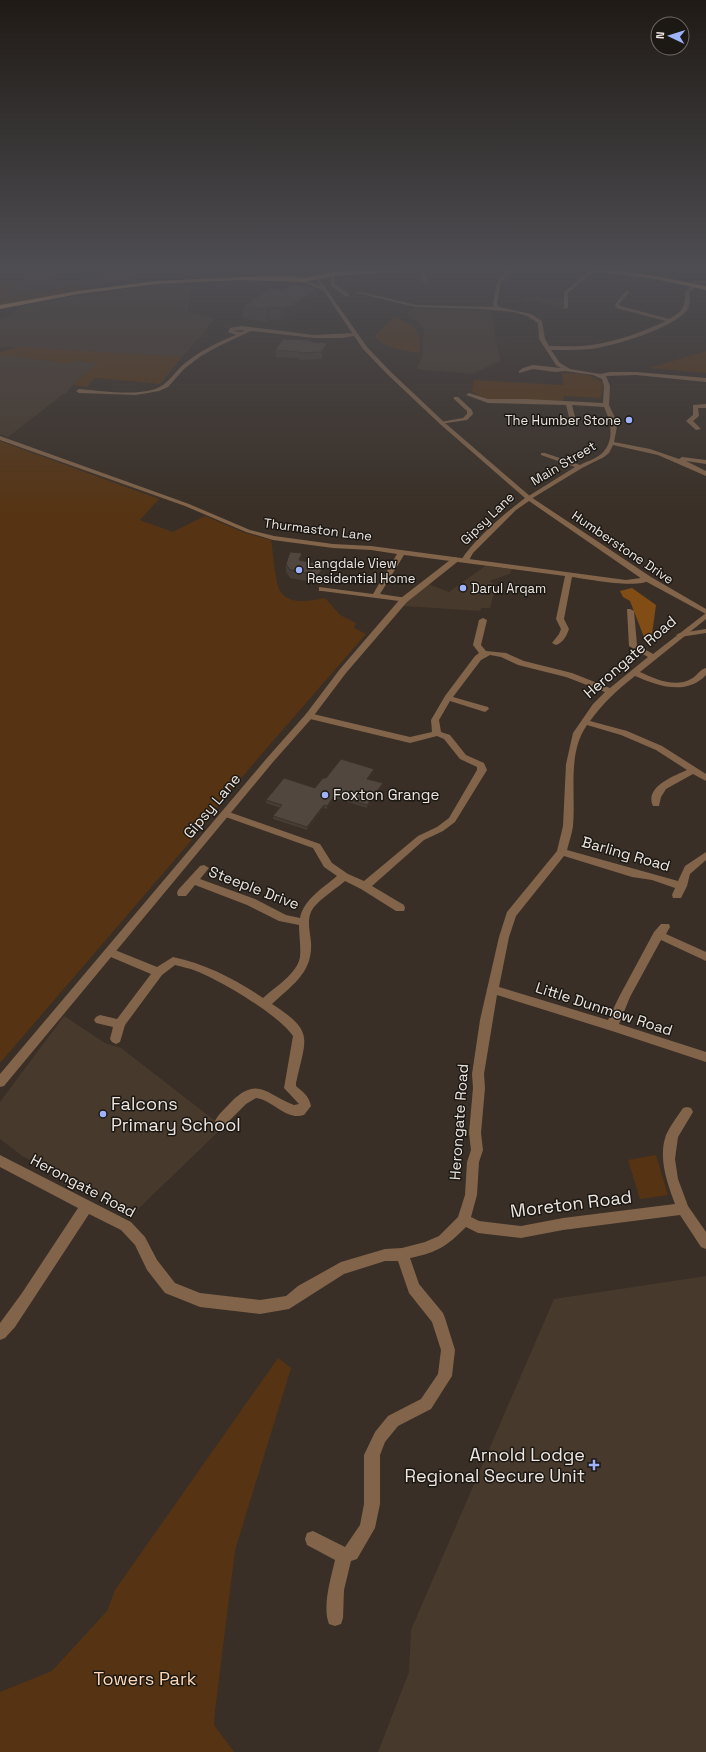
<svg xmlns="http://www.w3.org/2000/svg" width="706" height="1752" font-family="'Space Grotesk',sans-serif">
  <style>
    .built { fill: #47392c }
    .green { fill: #563413 }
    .water { fill: #824d14 }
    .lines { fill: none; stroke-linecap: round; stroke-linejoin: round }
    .minor { fill: #82644a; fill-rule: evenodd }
    .tertiary { fill: #82644a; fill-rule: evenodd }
    .trunk { fill: #e39e60; fill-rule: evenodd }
    .wall { fill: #473d35 }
    .shaded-wall { fill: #39322b }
    .building { fill: #52473e; stroke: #39322b }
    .poi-dot { fill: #9fb3fd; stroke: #1c1814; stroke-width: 1.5 }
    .labels { text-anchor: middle; stroke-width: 3; stroke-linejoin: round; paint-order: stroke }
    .far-poi-label { font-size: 13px; fill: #ede6e1; stroke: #1c1814; text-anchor: start }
    .far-street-label { font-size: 13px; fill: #ede6e1; stroke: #1c1814 }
    .street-label { font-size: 15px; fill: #ede6e1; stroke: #1c1814 }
    .poi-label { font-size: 15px; fill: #ede6e1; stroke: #1c1814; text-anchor: start }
    .near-poi-label { font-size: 18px; fill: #ede6e1; stroke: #1c1814; text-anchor: start }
    .near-street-label { font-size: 18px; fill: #ede6e1; stroke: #1c1814 }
    .near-park-label { font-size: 18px; fill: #fed8b7; stroke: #1c1814 }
  </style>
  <rect width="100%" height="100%" fill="#392f26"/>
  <!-- built -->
  <g class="built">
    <polygon points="27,270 260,270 169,275 67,287 6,297"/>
    <polygon points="191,285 188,311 215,319 182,357 21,347 0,347 0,319 6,318 20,307 71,297 146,287"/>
    <polygon points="522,297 564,299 565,310 536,301 522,301"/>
    <polygon points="414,308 491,311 495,337 501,362 495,363 473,374 417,369 422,357 424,328 407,314"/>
    <polygon points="0,353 97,363 69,389 67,393 62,395 8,437 0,434"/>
    <polygon points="485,566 512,569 510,574 489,581 496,585 490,608 481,608 480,611 403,606 410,597 428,584 449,592"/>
    <polygon points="64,1016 105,1043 121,1048 223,1127 134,1213 22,1156 0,1139 0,1102"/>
    <polygon points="706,1276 706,1752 378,1752 409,1672 411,1630 554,1299"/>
  </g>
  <!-- green -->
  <g class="green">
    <polygon points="14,270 27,270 7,297 81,285 85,290 0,307 0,289"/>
    <path d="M394,317C413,325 423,329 419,353C404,350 384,349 375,336Z"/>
    <polygon points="17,347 21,347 182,357 160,384 95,378 87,387 73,385 97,363 77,361 68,364 15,356 0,356 0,352"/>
    <polygon points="706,351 706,373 649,368"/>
    <path d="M562,373C575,374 595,373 603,384L601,398L564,396L563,402L490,400L472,392L474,380L563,385Z"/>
    <path d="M0,441L159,499L140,520L173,532L205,516L245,533L271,540C273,551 275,580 279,589C286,606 311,601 325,598L340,615L356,623L354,628L366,634L259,757L213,812L202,828L0,1063Z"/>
    <polygon points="656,1155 668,1195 640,1199 628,1160"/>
    <polygon points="278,1358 291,1368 235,1550 215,1711 214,1725 234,1752 0,1752 0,1692 52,1671 107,1611 115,1590"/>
  </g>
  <!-- water -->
  <polygon class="water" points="632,588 656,605 652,634 644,637 630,601 623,597 620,591"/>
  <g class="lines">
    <!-- minor -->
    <g class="minor">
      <polygon points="421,270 425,270 427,283 423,282"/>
      <path d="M505,270H509V273L501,282L497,304L499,307L531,314L542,321L545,339L549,346C564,346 579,347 592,345C618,341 643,332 666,321L616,308L615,304L626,291H630L619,304L620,306L669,319C683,311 685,308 685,292L691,286H695V288L689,292C690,298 691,305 687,310C674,328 614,346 591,349C578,350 565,350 551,350L560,363L570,369L600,374L610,372H636L706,378V382L636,375L606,376L610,386L609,405L616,420L617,427L614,442L650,449L679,459L682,457L706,460V464L686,461L706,471V476L658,455L613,445L609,453L604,457L582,468L531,499H527V497L575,467L541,455V453H545L580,465C587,461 599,458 604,451C615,438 610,420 604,407L572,405L575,417L572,419L569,417L566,405L488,403L466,395L469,393L488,399H526L603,403L604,386L602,379L593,375L565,371L555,372L533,369L519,373V371L523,368L533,365L561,368L556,365L539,339L538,323L527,316L514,312L481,309L416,307L357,293L359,292L366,293L416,305L494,307L493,304L497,282L505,273Z"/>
      <polygon points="591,270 596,270 568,293 568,308 564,309 564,292"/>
      <polygon points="331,275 335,276 335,284 349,294 349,296 345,296 331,286"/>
      <polygon points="692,281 706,281 706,283 694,283"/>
      <path d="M241,326L314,335L356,333L359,335L342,338H314L251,331L219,346L201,356L184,369L168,387L159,391L136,395L79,393L76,391L79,389C102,391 134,396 155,389C168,385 175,371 185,363C200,351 218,342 236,335L228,332L230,328ZM241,330L245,331L241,332L233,331Z"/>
      <polygon points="454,397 458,397 472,410 473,414 467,420 440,424 440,422 463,418 467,414 467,411 454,399"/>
      <polygon points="706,404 706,408 698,408 699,416 693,421 701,429 696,430 686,421 693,415 693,405"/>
      <path d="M0,436L189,504L250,530L274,536L333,544L371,546L626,580L648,577L652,579C639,590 589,579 572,577L564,619L569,629C567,635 563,643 556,645L552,643L559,634L561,629L556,619L565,576L404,555L380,594L407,598V602L322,591H319V587L373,594L397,554L371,550L333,548L273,540L246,532L185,506L0,440Z"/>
      <path d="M627,609H630L634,611L637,645L653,654L706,613V619L640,672C655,679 675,688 691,679C697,676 700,669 706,668V675C686,696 658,686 635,676C618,689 603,703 590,721L627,731L662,746L706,774V781L693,774L666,789L661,797L659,806H653C644,787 674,776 687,770L656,750L621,735L587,725C567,753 576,793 573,826C572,834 569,842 567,850L678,881L685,866L706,852V860L690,874L687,886L681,898H673L672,895L675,888L652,880L632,877L564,856L516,916L509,937L499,987L608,1020L619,997L654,932L661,924H669L670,927L666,934L706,952V961L661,940L630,997L619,1024L706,1052V1062L612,1031L497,995L484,1074L485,1088L481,1133L483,1150L479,1162L477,1195L471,1217L479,1221L521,1226L563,1218L675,1204C667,1182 658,1158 666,1135C670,1126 677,1117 683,1108L687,1107L691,1108L693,1112L678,1137L675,1159L678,1179L688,1206L706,1232V1249L701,1247L680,1215L563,1230L521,1238L478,1233L466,1227C446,1247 438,1252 410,1258L419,1284L443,1313L445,1318L455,1350L452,1376L431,1409L398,1426L385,1442L380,1455V1504L375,1528L357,1559L351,1561L344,1590L343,1618L341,1624L335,1626L329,1624C322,1606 331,1578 335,1560L307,1545L305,1539L307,1533L313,1531L345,1547L360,1525L364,1504V1455L375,1432L388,1416L421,1399L438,1374L441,1350L432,1322L409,1293L398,1261H385L344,1274L289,1309L260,1314L200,1307L165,1293L147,1270L135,1245L121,1230L89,1214L15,1327L5,1338L0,1340V1323L22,1293L78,1208L0,1167V1155L131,1222L145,1237L157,1260L175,1283L200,1293L260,1300L286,1296L298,1286L341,1262L385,1249L402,1248L425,1242L439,1236L458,1217L465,1195L467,1162L471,1150L469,1133L473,1088L472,1074L480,1020L499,937L507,912L557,851L563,826L566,764L573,733L593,704L605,692L566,677L518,665L501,657L490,655L481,660L453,697L488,707L489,709L485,712L450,701L439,720L441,732L450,735L466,755L484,763L487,770L455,822L443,831L424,840L372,886L404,905L405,908L404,911H396L361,889L345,881C336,889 316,901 311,912C307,921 310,932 311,942C313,973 292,985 272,1004C315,1032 306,1037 296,1083V1086C303,1092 309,1096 311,1106L304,1115C286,1121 273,1100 256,1098L246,1104L225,1125L221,1126L217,1125L215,1121C218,1114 226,1108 231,1102C258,1075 267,1095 294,1105L299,1104L284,1088L293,1036C279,1015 220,980 196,971C189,968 182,967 175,965L162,975L125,1025L120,1042L116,1044L112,1042L110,1039L113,1027L96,1023L94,1020L96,1017L100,1015L117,1019L151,974L106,955L105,952L106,949L110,948L157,967L173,957C206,964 235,979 263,998C275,987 297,974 300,957C301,946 299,936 299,925L279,921L247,905L195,885L186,896H178L177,893L178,890L200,866L204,865L209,868L200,879L255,899L286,915L300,918C304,899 323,888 337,876L324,867L313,848L223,816L221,814L223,812H229L320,844L332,863L348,874L364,881L418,836L437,827L449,818L477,770V767L460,759L444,739L437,736L410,743L306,718L305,716L306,714L309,713L410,737L432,732L431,720L445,696L475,656L479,653L473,645L479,620L483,618L487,620L481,645L486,651L506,653L524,661L572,673L610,688L648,657L629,646Z"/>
    </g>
    <!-- tertiary -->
    <g class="tertiary">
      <polygon points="286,270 290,270 287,272 285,271"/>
      <path d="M318,277L367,347L391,372L444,422L531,497L651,577L706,609V614L645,581L529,501L516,510L473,553L468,562H462L461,560C475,539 505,513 525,498L440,424L387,374L363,349L323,290L297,280L301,279L321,286L316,278Z"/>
      <polygon points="454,557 461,559 407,602 346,673 312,718 273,762 4,1086 0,1087 0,1074 267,758 306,714 340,669 401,598"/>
      <polygon points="706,629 706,633 680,637 676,635 680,633"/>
    </g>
    <!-- trunk -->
    <g class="trunk">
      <polygon points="379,270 403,270 401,271 334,276 304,282 241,280 156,284 78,294 0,309 0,305 78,291 156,281 241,277 287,276 304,278 334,272"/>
      <path d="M594,270C632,270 669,279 706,286V290L655,279L596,271Z"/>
    </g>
  </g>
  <!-- wall -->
  <g class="wall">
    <polygon points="47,270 130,270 131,271 58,283 48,274"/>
    <polygon points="316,300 294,317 281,321 270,319 267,322 243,318 243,306"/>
    <polygon points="275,350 327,350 322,359 300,360 298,358 276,357"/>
    <polygon points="302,561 325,573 318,583 290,578 286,572 286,564"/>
    <polygon points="374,772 369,779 383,786 367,808 335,798 327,809 324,808 307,830 273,819 273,816 280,808 266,803 266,800 315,788 326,778"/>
  </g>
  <!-- shaded-wall -->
  <g class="shaded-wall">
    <polygon points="87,270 130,270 131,271 58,283 57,274"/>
    <polygon points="316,288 316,300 294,317 281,321 280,308"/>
    <polygon points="270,307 270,319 267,322 266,309"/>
    <polygon points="327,343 327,350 322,359 322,352"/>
    <polygon points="302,553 302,561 299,560"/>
    <polygon points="325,565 325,573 318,583 318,575"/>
    <polygon points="374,769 374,772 367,782 367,779"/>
    <polygon points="383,783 383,786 367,808 367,805"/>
    <polygon points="335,795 335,798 327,809 327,806"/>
    <polygon points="324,805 324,808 307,830 307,827"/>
  </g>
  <!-- building -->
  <g class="building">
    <polygon points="51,270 87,270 57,274"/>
    <polygon points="293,284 316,288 293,305 280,308 270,307 266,309 243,306 271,288 283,289"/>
    <polygon points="283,339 309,340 313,342 327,343 322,352 300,353 298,352 275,350"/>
    <polygon points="290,552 302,553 299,560 325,565 318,575 290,570 286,564"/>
    <polygon points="341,759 374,769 367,779 383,783 367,805 335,795 327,806 324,805 307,827 273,816 282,805 266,800 284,778 315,788 323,778 326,778"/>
  </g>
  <!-- sky -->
  <linearGradient id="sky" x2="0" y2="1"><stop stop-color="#1f1a15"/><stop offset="0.52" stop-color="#4e4d52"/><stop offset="1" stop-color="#4e4d52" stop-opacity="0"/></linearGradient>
  <rect width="706" height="515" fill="url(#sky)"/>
  <!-- markers -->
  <g class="poi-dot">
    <circle cx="629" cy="420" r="4"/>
    <circle cx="299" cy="570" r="4"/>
    <circle cx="463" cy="588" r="4"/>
    <circle cx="325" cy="795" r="4"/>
    <circle cx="103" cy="1114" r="4"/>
    <path d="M592 1459h4v4h4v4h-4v4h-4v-4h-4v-4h4z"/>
  </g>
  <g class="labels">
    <!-- far-poi labels -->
    <g class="far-poi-label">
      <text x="621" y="425" text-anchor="end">The Humber Stone</text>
      <text x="307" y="568">Langdale View<tspan x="307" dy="15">Residential Home</tspan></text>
      <text x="471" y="593">Darul Arqam</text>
    </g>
    <!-- far-street labels -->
    <g class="far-street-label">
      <text transform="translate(563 463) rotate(-31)" y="5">Main Street</text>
      <text transform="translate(487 518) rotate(-44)" y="5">Gipsy Lane</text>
      <text transform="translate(318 529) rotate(7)" y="5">Thurmaston Lane</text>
      <text transform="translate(623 547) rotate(34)" y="5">Humberstone Drive</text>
    </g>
    <!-- street labels -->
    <g class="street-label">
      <text transform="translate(630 657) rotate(-41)" y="5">Herongate Road</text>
      <text transform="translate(212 806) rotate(-50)" y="5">Gipsy Lane</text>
      <text transform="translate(626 854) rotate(16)" y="5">Barling Road</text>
      <text transform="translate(254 888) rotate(21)" y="5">Steeple Drive</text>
      <text transform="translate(604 1009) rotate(18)" y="5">Little Dunmow Road</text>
      <text transform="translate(459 1122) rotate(-86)" y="5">Herongate Road</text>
      <text transform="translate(83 1186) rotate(28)" y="5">Herongate Road</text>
    </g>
    <!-- poi labels -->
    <g class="poi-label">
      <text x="333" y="800">Foxton Grange</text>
    </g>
    <!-- near-poi labels -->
    <g class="near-poi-label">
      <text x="111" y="1110">Falcons<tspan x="111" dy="21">Primary School</tspan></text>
      <text x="585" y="1461" text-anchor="end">Arnold Lodge<tspan x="585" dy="21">Regional Secure Unit</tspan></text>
    </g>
    <!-- near-street labels -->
    <g class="near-street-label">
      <text transform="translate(571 1204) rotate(-7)" y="6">Moreton Road</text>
    </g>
    <!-- near-park labels -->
    <g class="near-park-label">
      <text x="145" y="1685">Towers Park</text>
    </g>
  </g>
  <!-- north arrow -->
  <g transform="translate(670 36) rotate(274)"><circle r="19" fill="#1c1814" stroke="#706a66"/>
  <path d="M0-3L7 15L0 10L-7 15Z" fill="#9fb3fd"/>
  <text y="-6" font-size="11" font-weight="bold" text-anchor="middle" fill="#ede6e1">N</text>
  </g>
</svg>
